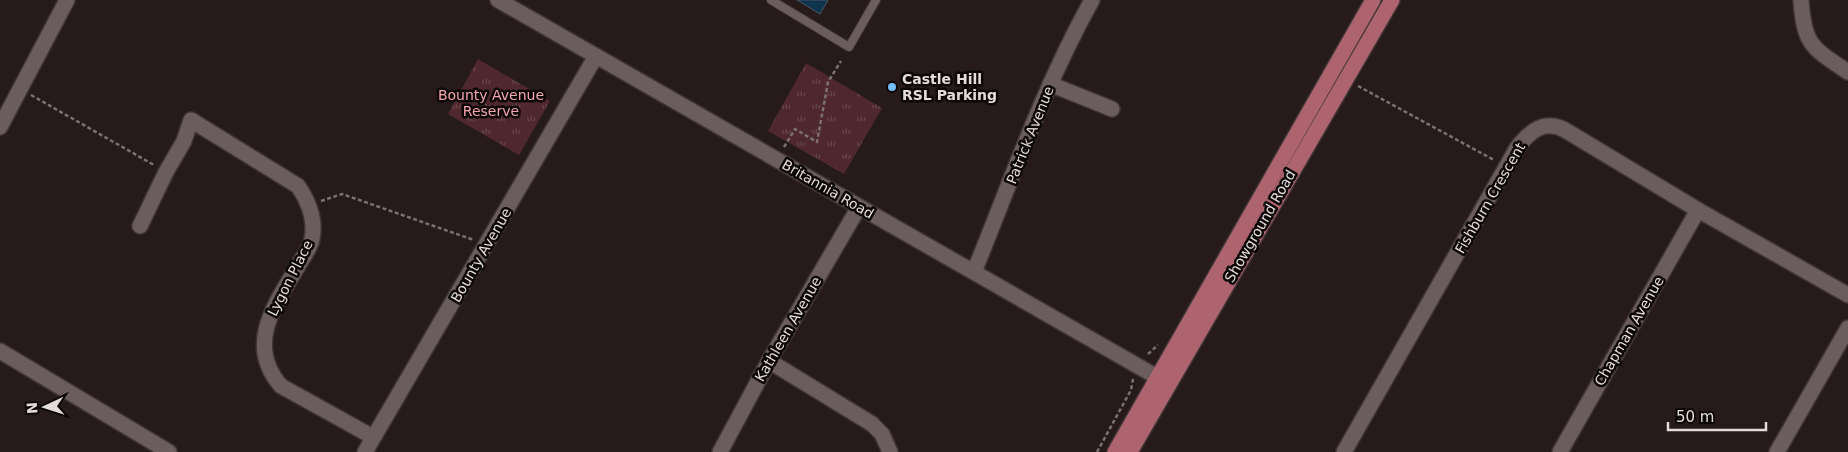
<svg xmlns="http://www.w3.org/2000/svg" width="1848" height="452" font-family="'DejaVu Sans',sans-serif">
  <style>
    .grass { fill: url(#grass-tufts) }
    .building { fill: #0e344e; stroke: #4d5760 }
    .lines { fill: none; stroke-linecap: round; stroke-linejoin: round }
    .lane-casing { stroke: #3e3435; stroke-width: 10 }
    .street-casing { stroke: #3e3435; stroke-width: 18 }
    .primary-casing { stroke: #3e3435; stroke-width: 18 }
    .path { stroke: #7b7172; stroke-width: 2.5; stroke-dasharray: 4 2.5; stroke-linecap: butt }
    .lane { stroke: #6b5c5d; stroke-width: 8 }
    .street { stroke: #6b5c5d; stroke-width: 15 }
    .primary { stroke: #ae646e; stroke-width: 15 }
    .poi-dot { fill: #77bff7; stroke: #0b0707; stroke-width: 2 }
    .labels { text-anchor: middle; stroke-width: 5; stroke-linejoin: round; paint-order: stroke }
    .poi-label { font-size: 14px; font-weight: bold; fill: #e4dbdc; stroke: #0b0707; text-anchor: start }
    .park-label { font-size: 14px; fill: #f5a6ae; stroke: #0b0707 }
    .street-label { font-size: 14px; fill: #e4dbdc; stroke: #0b0707 }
  </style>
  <defs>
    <pattern id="grass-tufts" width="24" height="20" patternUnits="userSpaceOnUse" patternTransform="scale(1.25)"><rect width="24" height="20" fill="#4f282d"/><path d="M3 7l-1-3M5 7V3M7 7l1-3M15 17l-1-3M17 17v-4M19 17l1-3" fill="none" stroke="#68474b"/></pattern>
  </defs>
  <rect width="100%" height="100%" fill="#261a1b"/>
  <!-- grass -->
  <g class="grass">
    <polygon points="478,59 550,101 519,155 448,114"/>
    <polygon points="806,63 882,108 844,174 768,131"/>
  </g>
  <!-- building -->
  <polygon class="building" points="797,0 828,0 820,14"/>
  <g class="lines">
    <defs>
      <polyline id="lane" points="771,0 849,47 876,0"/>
      <g id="street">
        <polyline points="498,0 1157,377"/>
        <path d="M1801,0C1804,45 1812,48 1848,72"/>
        <polyline points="1050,84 1112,109"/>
        <polyline points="0,127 67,0"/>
        <path d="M140,226L166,172L184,141L191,120L298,186C309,202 316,219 312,239C311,248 302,258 298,266C275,304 245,345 281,386L373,437"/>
        <path d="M974,272C1011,181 1044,86 1092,0"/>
        <polyline points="0,351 169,452"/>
        <polyline points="769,361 872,424 882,434 890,452"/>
        <polyline points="365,452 596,56"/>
        <polyline points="720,452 769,361 859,207"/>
        <path d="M1344,452L1517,148C1530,131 1544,119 1565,130L1698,210L1848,295"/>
        <polyline points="1560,452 1698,210"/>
        <polyline points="1777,452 1848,328"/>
      </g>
      <g id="primary">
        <polyline points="1115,452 1373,0"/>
        <polyline points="1130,452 1392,0"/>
      </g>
    </defs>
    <!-- lane casing -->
    <use href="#lane" class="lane-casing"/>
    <!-- street casing -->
    <use href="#street" class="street-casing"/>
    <!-- primary casing -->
    <use href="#primary" class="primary-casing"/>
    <!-- path -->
    <g class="path">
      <polyline points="1358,86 1494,160"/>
      <polyline points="31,95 154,165"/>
      <polyline points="784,147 795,129 817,142 828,82 841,61"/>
      <polyline points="321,201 342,194 474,240"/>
      <polyline points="1148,354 1158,345"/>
      <polyline points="1097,452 1131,390 1133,379"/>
    </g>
    <!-- lane -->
    <use href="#lane" class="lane"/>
    <!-- street -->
    <use href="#street" class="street"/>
    <!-- primary -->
    <use href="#primary" class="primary"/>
  </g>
  <!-- markers -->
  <circle class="poi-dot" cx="892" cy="87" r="5"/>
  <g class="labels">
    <!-- poi labels -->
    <g class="poi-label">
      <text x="902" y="84">Castle Hill<tspan x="902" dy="16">RSL Parking</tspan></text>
    </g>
    <!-- park labels -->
    <g class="park-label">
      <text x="491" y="100">Bounty Avenue<tspan x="491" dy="16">Reserve</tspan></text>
    </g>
    <!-- street labels -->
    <g class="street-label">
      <text transform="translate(1030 135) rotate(-68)" y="5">Patrick Avenue</text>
      <text transform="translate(828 189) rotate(30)" y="5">Britannia Road</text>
      <text transform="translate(1490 198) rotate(-60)" y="5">Fishburn Crescent</text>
      <text transform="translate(1260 226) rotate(-60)" y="5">Showground Road</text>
      <text transform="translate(481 255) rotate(-60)" y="5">Bounty Avenue</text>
      <text transform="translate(290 278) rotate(-63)" y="5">Lygon Place</text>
      <text transform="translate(788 329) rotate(-60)" y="5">Kathleen Avenue</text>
      <text transform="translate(1629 331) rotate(-60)" y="5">Chapman Avenue</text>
    </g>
  </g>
  <!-- north arrow -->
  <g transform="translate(45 407) rotate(266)" stroke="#0b0707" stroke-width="4" paint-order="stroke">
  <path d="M0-4L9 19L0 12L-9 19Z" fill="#e4dbdc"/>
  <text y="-8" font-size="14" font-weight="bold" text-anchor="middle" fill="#e4dbdc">N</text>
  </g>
  <!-- scale -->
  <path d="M1668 422v8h98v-8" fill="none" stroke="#e4dbdc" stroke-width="2.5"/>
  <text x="1676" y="422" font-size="15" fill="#e4dbdc" stroke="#0b0707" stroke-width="4" paint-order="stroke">50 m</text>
</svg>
